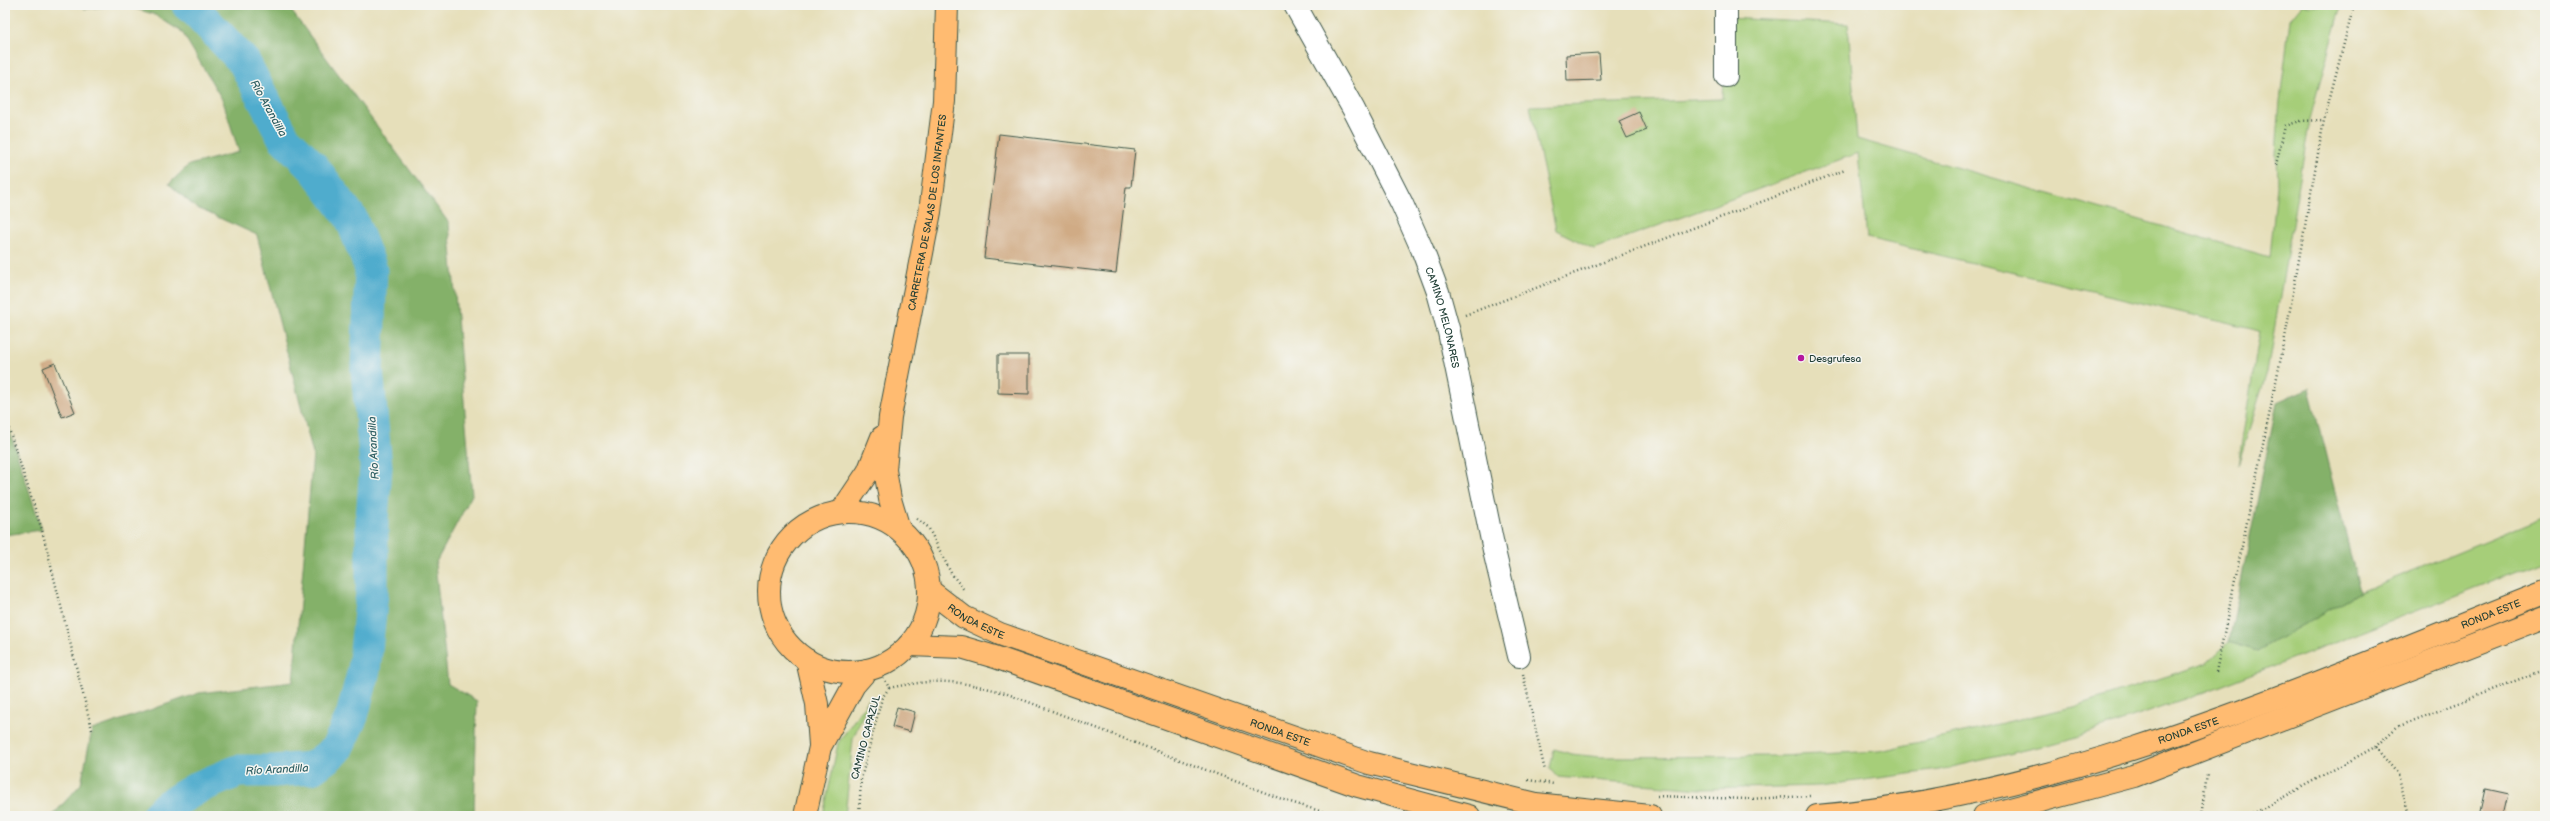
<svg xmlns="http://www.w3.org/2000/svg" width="2550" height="821" font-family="'Balsamiq Sans',sans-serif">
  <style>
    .green { fill: #a6ce79; stroke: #628656 }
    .forest { fill: #84b169; stroke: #52774e }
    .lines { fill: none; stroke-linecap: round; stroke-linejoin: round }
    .river { stroke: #4faccd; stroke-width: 33 }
    .building { fill: #d0ab85 }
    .minor-casing { stroke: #3d5548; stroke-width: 24 }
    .major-casing { stroke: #3d5548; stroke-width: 24 }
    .path { stroke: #3d5548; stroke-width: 2.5; stroke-dasharray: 1 3; stroke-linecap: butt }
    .minor { stroke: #fff; stroke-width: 22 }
    .major { stroke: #ffbb71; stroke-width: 22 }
    .poi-dot { fill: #b5179e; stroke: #f6f6f2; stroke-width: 1.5 }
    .labels { text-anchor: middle; stroke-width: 3; stroke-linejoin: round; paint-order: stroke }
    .street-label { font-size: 10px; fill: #1f3d34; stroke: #f6f6f2 }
    .poi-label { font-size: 10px; fill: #1f3d34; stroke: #f6f6f2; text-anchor: start }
    .water-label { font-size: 11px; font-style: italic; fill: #2d5e62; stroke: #f6f6f2 }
  </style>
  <rect width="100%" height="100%" fill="#f6f6f2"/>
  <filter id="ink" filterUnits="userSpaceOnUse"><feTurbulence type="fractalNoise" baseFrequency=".025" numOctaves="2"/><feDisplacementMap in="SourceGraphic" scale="8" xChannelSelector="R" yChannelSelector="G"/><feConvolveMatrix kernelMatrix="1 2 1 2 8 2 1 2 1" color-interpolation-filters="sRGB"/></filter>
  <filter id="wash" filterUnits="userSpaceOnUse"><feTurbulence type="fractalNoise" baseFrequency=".012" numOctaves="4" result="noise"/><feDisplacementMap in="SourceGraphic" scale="16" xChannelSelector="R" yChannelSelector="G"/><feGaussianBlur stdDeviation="0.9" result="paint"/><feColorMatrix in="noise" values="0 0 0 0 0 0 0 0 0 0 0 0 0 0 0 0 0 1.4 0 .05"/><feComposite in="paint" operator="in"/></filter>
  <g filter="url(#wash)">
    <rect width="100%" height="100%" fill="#e6dfba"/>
    <!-- green -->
    <g class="green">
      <polygon points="2302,5 2341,5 2310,119 2267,372 2238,465 2260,331 1867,238 1858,153 1594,249 1556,230 1530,106 1722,99 1726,18 1848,24 1857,139 2270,257 2277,185 2276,154 2280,101 2290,19"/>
      <polygon points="2545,516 2545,561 2187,699 2064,741 1939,770 1819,786 1701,789 1558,777 1550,768 1554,749 1571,754 1600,757 1780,756 1880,751 2073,707 2207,663 2229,642 2257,651 2360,592"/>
      <polygon points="869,699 853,739 845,816 823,816 838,743"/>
    </g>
    <!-- forest -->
    <g class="forest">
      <polygon points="83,5 117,5 85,9"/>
      <polygon points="123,5 287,5 449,223 472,495 435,564 448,684 477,701 474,816 52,816 81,784 92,730 199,693 293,682 313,454 257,235 195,207 169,184 189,165 239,152 223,101 182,32 153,14"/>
      <polygon points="2309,388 2360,592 2257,651 2229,642 2277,402"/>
      <polygon points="5,417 42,530 5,535"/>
    </g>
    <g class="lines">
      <!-- river -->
      <polyline class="river" points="157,816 167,806 199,787 238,771 274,771 312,768 336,750 352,716 364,670 372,593 372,519 376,467 367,369 371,269 351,218 314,168 284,138 244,62 197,12 188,5"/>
    </g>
    <g id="blocks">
      <!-- building -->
      <g class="building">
        <polygon points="1599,53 1601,80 1567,81 1566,55"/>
        <polygon points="1639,112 1647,130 1627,138 1619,121"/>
        <polygon points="999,134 1135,150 1131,187 1126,187 1116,273 984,258"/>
        <polygon points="998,355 1029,355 1029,394 998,393"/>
        <polygon points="55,363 75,412 62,417 43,368"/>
        <polygon points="897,707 915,712 910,732 892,727"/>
        <polygon points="2485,789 2508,794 2503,816 2479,816"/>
      </g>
    </g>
  </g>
  <g filter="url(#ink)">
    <use href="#blocks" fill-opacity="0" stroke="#3d5548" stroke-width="1"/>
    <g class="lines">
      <defs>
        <g id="minor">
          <path id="s1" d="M1295,5L1354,110L1402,204L1422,249L1438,292L1449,332L1495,555L1519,656"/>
          <polyline points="1726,76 1726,5"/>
        </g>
        <g id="major">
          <polyline points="841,512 868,472 882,437"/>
          <circle cx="849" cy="592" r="80"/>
          <path id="s2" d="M899,529L890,499L885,470L890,417L930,212L944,101L947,5"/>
          <path id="s3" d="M929,590L964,617L1000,634L1369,763L1536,804L1650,816"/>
          <polyline points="909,645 961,647 995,657 1358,786 1469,816"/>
          <polyline points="807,660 817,704 820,745"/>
          <polyline points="805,816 820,747 854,685 867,670"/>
          <path id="s4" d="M1817,816C2072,794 2309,684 2545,592"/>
          <polyline points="1984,816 2134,776 2545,617"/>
        </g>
      </defs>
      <!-- minor casing -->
      <use href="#minor" class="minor-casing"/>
      <!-- major casing -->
      <use href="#major" class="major-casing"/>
      <!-- path -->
      <g class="path">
        <polyline points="2276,165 2285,126 2300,121 2324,120"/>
        <polyline points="1465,315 1845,170"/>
        <polyline points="5,417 42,530 92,730"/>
        <polyline points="917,519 928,527 951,573 964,590"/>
        <polyline points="2216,672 2284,343 2324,120 2354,5"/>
        <polyline points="1523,674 1545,771"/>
        <path d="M889,688C936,678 959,680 1005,693L1287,801L1336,816"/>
        <polyline points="2375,747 2397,727 2543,670"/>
        <polyline points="1528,780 1554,784"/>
        <polyline points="1657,796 1746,799 1811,796"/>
        <polyline points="859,816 861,779 882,698 889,688 884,678"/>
        <polyline points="2201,816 2207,775"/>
        <polyline points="2249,816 2375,747 2398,774 2409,816"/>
      </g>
      <!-- minor -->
      <use href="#minor" class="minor"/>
      <!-- major -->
      <use href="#major" class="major"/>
    </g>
  </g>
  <!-- markers -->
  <circle class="poi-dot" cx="1801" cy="358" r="4"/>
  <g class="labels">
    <!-- street labels -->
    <g class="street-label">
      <text dy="4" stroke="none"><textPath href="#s2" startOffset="322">CARRETERA DE SALAS DE LOS INFANTES</textPath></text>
      <text dy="4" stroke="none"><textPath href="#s1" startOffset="347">CAMINO MELONARES</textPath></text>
      <text dy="4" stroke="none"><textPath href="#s4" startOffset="706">RONDA ESTE</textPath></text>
      <text dy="4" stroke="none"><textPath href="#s3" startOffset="57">RONDA ESTE</textPath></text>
      <text dy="4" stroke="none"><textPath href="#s4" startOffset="382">RONDA ESTE</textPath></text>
      <text dy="4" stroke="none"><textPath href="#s3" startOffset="381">RONDA ESTE</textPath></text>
      <text transform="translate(865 737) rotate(-75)" y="4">CAMINO CAPAZUL</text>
    </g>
    <!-- poi labels -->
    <g class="poi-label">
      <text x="1809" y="362">Desgrufesa</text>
    </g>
    <!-- water labels -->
    <g class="water-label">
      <text transform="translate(269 108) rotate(61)" y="4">Río Arandilla</text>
      <text transform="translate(373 448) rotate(-93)" y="4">Río Arandilla</text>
      <text transform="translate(277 769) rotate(-3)" y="4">Río Arandilla</text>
    </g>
  </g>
  <!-- margin -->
  <rect width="2550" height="821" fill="none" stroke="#f6f6f2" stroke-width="20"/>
</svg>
